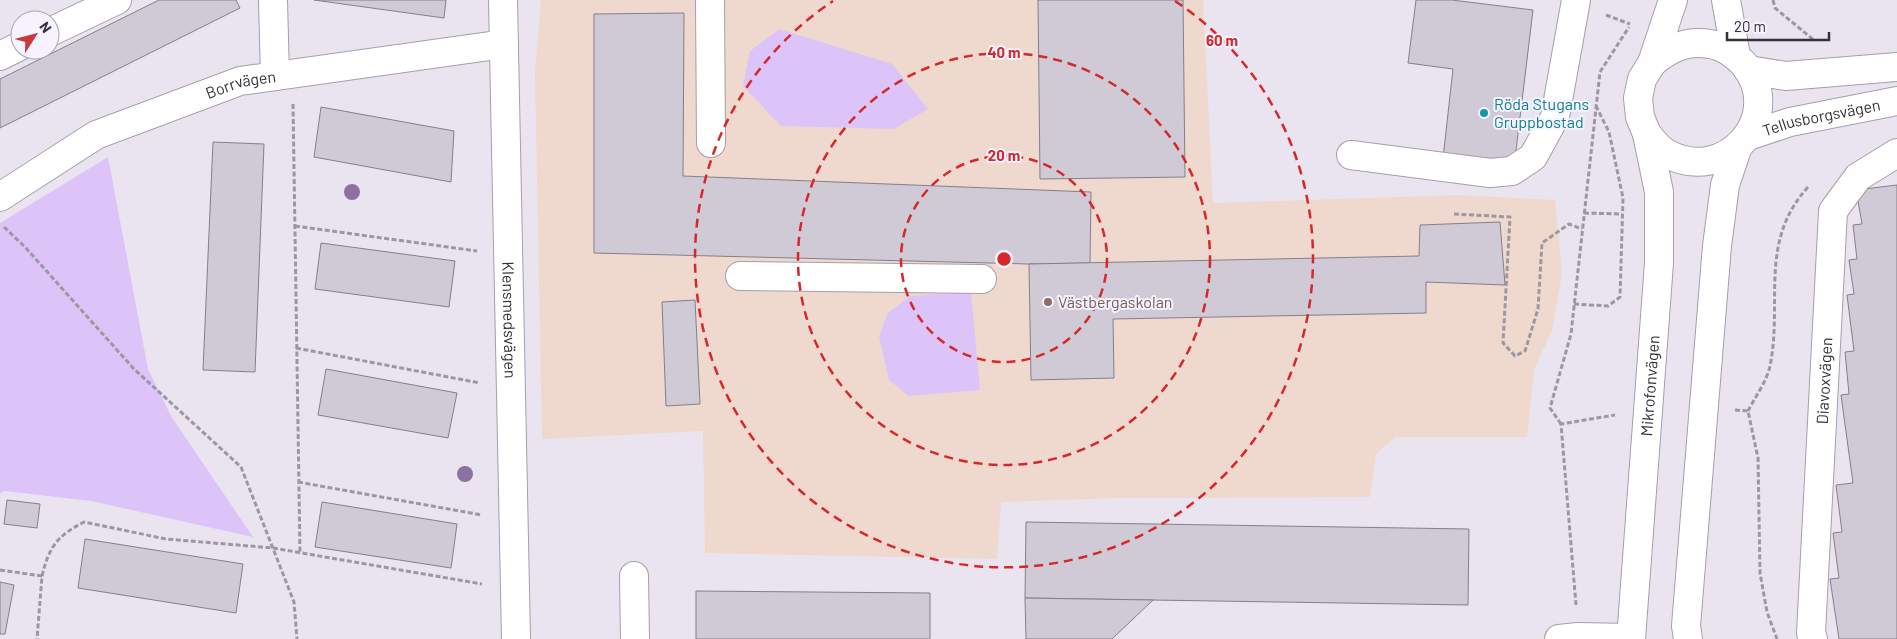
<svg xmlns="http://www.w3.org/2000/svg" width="1897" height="639" font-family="Barlow,sans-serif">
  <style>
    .commercial { fill: #efd8cd }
    .green { fill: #dcc4f9 }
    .building { fill: #cfcad6; stroke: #847f8b }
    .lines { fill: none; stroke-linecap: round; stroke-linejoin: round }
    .minor-casing { stroke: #a49fab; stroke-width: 30 }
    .path { stroke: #9c98a1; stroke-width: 3; stroke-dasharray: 5 2.5; stroke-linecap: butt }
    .minor { stroke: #fff; stroke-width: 28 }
    .tree { fill: #8b729f }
    .ring { fill: none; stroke: #d62828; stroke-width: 2.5; stroke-dasharray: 9 6 }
    .culture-dot { fill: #0f9aa8; stroke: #f7f2ff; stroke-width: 2 }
    .education-dot { fill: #8d6e63; stroke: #f7f2ff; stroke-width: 2 }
    .labels { text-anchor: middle; stroke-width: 4; stroke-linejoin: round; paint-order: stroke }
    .street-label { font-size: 16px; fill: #343237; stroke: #f7f2ff }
    .culture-label { font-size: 16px; fill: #0d838f; stroke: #f7f2ff; text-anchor: start }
    .education-label { font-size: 16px; fill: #785e54; stroke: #f7f2ff; text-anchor: start }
    .centre { fill: #d62828; stroke: #f7f2ff; stroke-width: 2.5 }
    .ring-label { font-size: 15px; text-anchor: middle; font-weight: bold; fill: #d62828; stroke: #f7f2ff; stroke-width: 4; stroke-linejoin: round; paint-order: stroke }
  </style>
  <rect width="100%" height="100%" fill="#eae4f1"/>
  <!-- commercial -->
  <polygon class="commercial" points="541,0 1203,0 1213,203 1458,195 1555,200 1562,274 1552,330 1534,370 1527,437 1395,437 1376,454 1370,497 1118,498 1001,502 997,559 705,553 703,431 542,439 535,73"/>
  <!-- green -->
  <g class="green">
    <polygon points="779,29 892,64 928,109 894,129 781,126 743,86 750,51"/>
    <polygon points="108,157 148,369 171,416 253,537 91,501 5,491 0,493 0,223"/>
    <polygon points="971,292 980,390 909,396 889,380 879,336 888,313 910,296"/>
  </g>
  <!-- building -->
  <g class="building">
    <polygon points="159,0 236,0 240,8 0,128 0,79"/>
    <polygon points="314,0 446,0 444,18"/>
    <polygon points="1038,0 1183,0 1185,177 1040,179"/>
    <polygon points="1416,0 1452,0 1533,10 1514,167 1443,158 1453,69 1408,63"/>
    <polygon points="684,13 683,176 1091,192 1090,263 1029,264 594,253 594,14"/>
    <polygon points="321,107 454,131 451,182 314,157"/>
    <polygon points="213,142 264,144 255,372 203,370"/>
    <polygon points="1897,185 1897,639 1839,639 1830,579 1839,578 1833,533 1842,532 1836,485 1853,483 1841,395 1849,394 1845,352 1854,351 1847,295 1854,294 1849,260 1857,259 1853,225 1862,224 1856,190"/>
    <polygon points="1500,222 1505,285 1426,282 1426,313 1113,319 1114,378 1031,380 1029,264 1419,256 1420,225"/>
    <polygon points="321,243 455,261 449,307 315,289"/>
    <polygon points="695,300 700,404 666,406 662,302"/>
    <polygon points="326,369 457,393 448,438 318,415"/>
    <polygon points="7,500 40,504 37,528 4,524"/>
    <polygon points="322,502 457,524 451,568 315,547"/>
    <polygon points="1026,522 1469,529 1468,605 1025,598"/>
    <polygon points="85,539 243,564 236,613 78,588"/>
    <polygon points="0,582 14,585 5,634 0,634"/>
    <polygon points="696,591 930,593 930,639 696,639"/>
    <polygon points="1025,598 1153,600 1112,639 1026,639"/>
  </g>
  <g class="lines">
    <defs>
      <g id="minor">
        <polyline points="273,0 275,76"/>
        <path id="s1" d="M503,0L516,639"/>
        <polyline points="710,0 711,143"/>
        <polyline points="1726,0 1736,56"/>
        <polyline points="50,32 117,0"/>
        <polyline points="0,56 20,46"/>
        <polyline points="1748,70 1786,76 1897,67"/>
        <path d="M1647,134C1652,140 1659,149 1666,153C1725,187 1788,115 1743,63C1735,55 1726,48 1715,45C1689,39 1671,47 1652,63"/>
        <path id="s2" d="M1748,136L1790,122L1897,101"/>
        <polyline points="1351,155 1490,173 1512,171 1533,157 1555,117 1576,0"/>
        <path id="s3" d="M0,197L96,135L240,81L504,44"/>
        <polyline points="740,276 982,279"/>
        <polyline points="634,576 635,639"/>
        <polyline points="1559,639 1578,637 1631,638"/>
        <path id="s4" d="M1631,639L1659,263V192L1647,134L1640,117L1638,98L1642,79L1652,63L1673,0"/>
        <polyline points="1688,639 1686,626 1717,246 1725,185 1737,149"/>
        <path id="s5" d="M1813,639L1811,633L1833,211L1858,177L1897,153"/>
      </g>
    </defs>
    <!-- minor casing -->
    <use href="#minor" class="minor-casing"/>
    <!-- path -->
    <g class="path">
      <polyline points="1773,0 1775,8 1815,41"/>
      <polyline points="1606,15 1630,24"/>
      <polyline points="293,104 300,553"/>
      <polyline points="1584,213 1622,214"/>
      <polyline points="1454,214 1510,217 1503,343 1515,356 1525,351 1538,309 1542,243 1569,224 1582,229"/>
      <polyline points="295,226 477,251"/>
      <polyline points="4,227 25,247 134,369 241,467 294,602 297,639"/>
      <polyline points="1574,304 1608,306 1620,297 1623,198 1609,132 1596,106"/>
      <polyline points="296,348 480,383"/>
      <polyline points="1735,410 1748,411 1758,458 1760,573 1767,612 1777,639"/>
      <path d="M1748,411C1755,397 1767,381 1770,366C1783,303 1758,242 1808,187"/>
      <polyline points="1561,424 1550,408 1571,334 1600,72 1629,27"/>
      <polyline points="298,482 482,515"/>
      <polyline points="0,570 42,576 37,639"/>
      <path d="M42,576C49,547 57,536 84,522L166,539L273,548L482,584"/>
      <polyline points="1576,605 1561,424 1615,415"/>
    </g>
    <!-- minor -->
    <use href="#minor" class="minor"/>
  </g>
  <!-- trees -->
  <g class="tree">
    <circle cx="352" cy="192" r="8"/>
    <circle cx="465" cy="474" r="8"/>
  </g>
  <!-- distance rings -->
  <g class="ring">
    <circle cx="1004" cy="259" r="103"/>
    <circle cx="1004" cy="259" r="206"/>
    <path d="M1175 1A309 309 0 1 1 833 1"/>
  </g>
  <!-- markers -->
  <circle class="culture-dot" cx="1484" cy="113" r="5"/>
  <circle class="education-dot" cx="1048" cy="302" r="5"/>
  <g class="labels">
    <!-- street labels -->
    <g class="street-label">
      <text dy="6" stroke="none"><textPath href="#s3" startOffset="268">Borrvägen</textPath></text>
      <text dy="6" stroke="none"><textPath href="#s2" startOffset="76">Tellusborgsvägen</textPath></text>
      <text dy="6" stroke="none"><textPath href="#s1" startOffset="320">Klensmedsvägen</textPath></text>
      <text dy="6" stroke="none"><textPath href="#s5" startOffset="259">Diavoxvägen</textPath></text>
      <text dy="6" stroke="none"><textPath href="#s4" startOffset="254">Mikrofonvägen</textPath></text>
    </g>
    <!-- culture labels -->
    <g class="culture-label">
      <text x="1494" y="110">Röda Stugans<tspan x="1494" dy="18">Gruppbostad</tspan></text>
    </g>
    <!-- education labels -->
    <g class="education-label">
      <text x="1058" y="308">Västbergaskolan</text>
    </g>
  </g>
  <circle cx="1004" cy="259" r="8" class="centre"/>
  <g class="ring-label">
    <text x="1222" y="46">60 m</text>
    <text x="1004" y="58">40 m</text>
    <text x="1004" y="161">20 m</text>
  </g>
  <!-- north arrow -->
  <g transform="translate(35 35) rotate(54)"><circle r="24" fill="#f7f2ff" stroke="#a9a5af"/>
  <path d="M0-4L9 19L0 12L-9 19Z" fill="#c8393b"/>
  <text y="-8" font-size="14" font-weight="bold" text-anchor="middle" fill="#343237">N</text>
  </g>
  <!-- scale -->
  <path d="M1727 32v8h102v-8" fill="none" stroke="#343237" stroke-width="2.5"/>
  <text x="1734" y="32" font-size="15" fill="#343237" stroke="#f7f2ff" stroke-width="4" paint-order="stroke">20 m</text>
</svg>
